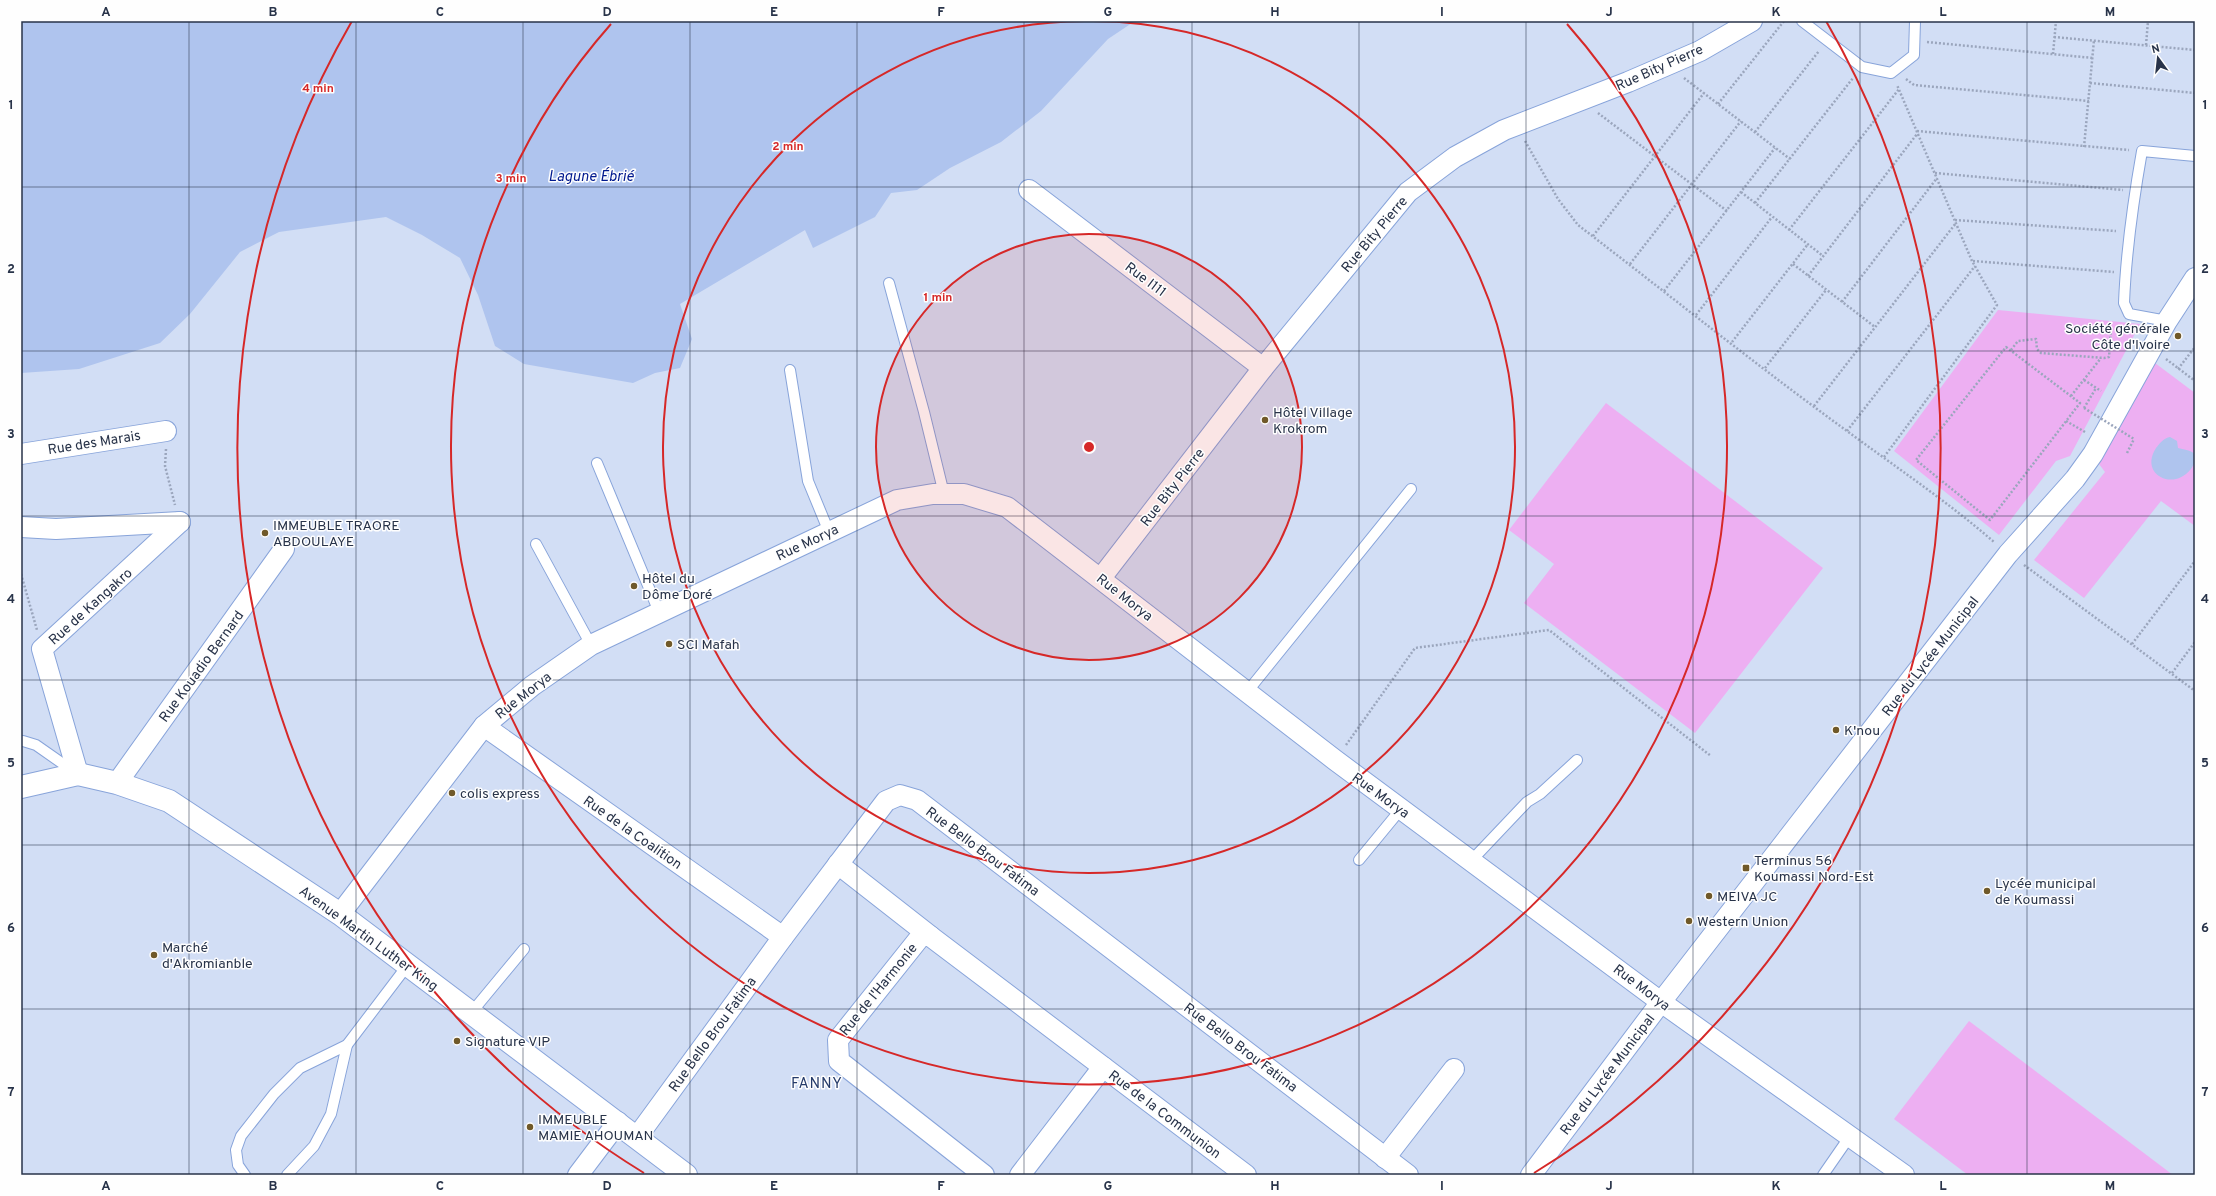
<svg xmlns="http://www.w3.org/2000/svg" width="2216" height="1196" font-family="Overpass,sans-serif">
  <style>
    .green { fill: #edaff2 }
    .water { fill: #afc4ee }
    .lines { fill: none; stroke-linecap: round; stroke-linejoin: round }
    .service-casing { stroke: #88a4da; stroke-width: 12 }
    .minor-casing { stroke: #88a4da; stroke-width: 22 }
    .tertiary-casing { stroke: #88a4da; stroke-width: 24 }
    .path { stroke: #9ba6bd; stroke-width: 2.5; stroke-dasharray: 2 2; stroke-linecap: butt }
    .service { stroke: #fff; stroke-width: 10 }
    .minor { stroke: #fff; stroke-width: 20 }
    .tertiary { stroke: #fff; stroke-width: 22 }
    .path-bridge { stroke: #9ba6bd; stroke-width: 2.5; stroke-dasharray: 2 2; stroke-linecap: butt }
    .grid { fill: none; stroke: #283349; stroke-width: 1; stroke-opacity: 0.55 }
    .ring { fill: none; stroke: #d62828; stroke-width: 2 }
    .poi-dot { fill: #705929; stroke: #fefefe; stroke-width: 1.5 }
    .labels { text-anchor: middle; stroke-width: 3; stroke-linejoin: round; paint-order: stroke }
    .street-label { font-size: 14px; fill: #283349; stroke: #fefefe }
    .poi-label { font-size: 14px; fill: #283349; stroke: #fefefe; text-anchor: start }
    .water-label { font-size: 15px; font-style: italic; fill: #00198e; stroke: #fefefe }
    .neighbourhood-label { font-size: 15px; letter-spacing: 1px; fill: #253b6a; stroke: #fefefe }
    .centre { fill: #d62828; stroke: #fefefe; stroke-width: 2 }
    .ring-label { font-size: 12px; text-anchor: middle; font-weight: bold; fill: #d62828; stroke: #fefefe; stroke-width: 3; stroke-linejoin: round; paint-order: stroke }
    .neatline { fill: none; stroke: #283349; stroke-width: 1.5 }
    .grid-label { font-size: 13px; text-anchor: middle; font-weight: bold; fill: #283349 }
  </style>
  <rect width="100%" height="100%" fill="#d2def5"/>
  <!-- green -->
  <g class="green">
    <polygon points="1998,310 2140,324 2070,456 2056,461 1999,535 1894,451"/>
    <polygon points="2155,363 2195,393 2195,526 2161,501 2084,598 2034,560 2105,472 2099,464"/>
    <polygon points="1606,403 1823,568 1695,733 1524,603 1554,564 1509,530"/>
    <polygon points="1969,1021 2173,1175 1968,1175 1894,1119"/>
  </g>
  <!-- water -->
  <g class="water">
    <polygon points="21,21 1135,21 1108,39 1041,111 1001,142 950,168 917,190 891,193 875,217 813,248 805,230 680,304 692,339 680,368 655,373 633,383 524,364 495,346 478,295 460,258 422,235 386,217 279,232 240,252 190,314 160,343 79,369 21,373"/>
    <path d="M2170,437L2177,441L2178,448C2189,451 2204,451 2191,469C2173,492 2139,474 2156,448C2160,443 2164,438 2170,437Z"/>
  </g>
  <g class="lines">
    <defs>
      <g id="service">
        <polyline points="1802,21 1862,67 1891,73 1914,55 1915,21"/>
        <polyline points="889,283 924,412 944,494"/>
        <path d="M2167,321L2129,314L2124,303C2126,252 2133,202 2142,151L2195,156"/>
        <polyline points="790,370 808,481 829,532"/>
        <polyline points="597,463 659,612"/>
        <polyline points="536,544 591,645"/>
        <polyline points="1247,692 1411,489"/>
        <polyline points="23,741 36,745 76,773"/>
        <polyline points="1359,860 1401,809"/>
        <polyline points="1471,861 1527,802 1540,794 1577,760"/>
        <polyline points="471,1013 524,949"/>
        <polyline points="245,1175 238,1165 236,1150 241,1136 274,1094 300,1068 347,1045 407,966"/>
        <polyline points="287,1175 314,1146 331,1114 347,1045"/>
        <polyline points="1823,1175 1850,1136"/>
      </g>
      <g id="minor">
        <polyline points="1029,190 1263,368"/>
        <polyline points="21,454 166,431"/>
        <polyline points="21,527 56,529 180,522"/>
        <polyline points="1101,578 1263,368 1408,192 1455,157 1504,130 1628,82 1700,51 1752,21"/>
        <polyline points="484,726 783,937"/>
        <polyline points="78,774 42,649 180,522"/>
        <polyline points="117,783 284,549"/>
        <polyline points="838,864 930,936"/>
        <polyline points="340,914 484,726 532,686 591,645 897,500 933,494 964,494 1007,507 1335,760 1661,1002 1904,1175"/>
        <polyline points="637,1137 783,937 886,801 900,795 917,800 1408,1175"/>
        <polyline points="1385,1158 1454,1069"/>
        <polyline points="578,1175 618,1122"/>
        <polyline points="984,1175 839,1061 838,1040 921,936 930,936 1246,1175"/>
        <polyline points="1020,1175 1103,1067"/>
        <polyline points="1531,1175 1661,1002 2008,554 2075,479 2093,454 2167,321 2195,278"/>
      </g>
      <polyline id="tertiary" points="21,787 78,774 117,783 169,801 340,914 686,1175"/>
    </defs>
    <!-- service casing -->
    <use href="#service" class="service-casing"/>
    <!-- minor casing -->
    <use href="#minor" class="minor-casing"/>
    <!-- tertiary casing -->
    <use href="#tertiary" class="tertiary-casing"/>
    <!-- path -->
    <g class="path">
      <polyline points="2054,37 2195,50"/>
      <polyline points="1927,42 2093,58"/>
      <polyline points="2146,45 2148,21"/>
      <polyline points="2053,54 2056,21"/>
      <polyline points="1684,78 1790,159"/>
      <polyline points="1906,79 1914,85 2089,101"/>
      <polyline points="2090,83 2195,93"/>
      <polyline points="1718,104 1784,21"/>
      <polyline points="1598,113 1727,211"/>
      <polyline points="1917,131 2129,150"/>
      <polyline points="1755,132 1819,51"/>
      <path d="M1525,141L1558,199L1578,225C1668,294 1756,365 1847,431C1897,468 1948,502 1994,542"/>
      <polyline points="2084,147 2094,40"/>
      <polyline points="1935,173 2123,190"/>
      <polyline points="1741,192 1823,256"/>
      <polyline points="1755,203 1853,78"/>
      <polyline points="1955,220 2116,231"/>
      <polyline points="1789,230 1899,89"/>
      <polyline points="1593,236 1704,93"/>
      <polyline points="1973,261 2114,272"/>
      <polyline points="1630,264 1741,121"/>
      <polyline points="1793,264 1875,327"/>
      <polyline points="1808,276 1917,134"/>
      <polyline points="1664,291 1775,148"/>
      <polyline points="1842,302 1937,178"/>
      <polyline points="1696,315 1772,217"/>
      <polyline points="1732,342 1808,244"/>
      <polygon points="2006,347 2080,403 1990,520 1916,460"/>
      <polyline points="2011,350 2018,341 2036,339 2037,349 2041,353 2104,358 2109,357 2111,330"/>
      <polyline points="2166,359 2195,381"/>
      <polyline points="1765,368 1826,290"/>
      <polyline points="2178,369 2195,347"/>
      <polyline points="2084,380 2101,391"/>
      <polyline points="2071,396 2101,358"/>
      <polyline points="1814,406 1956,223"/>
      <polyline points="2084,408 2096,388"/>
      <polyline points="2066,421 2085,432"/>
      <polyline points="1847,431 1975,266"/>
      <polyline points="166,449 165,466 175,505"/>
      <polyline points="2127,453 2134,439"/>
      <polyline points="1884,457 1997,305 1972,261 1897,85"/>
      <polyline points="2024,565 2195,691"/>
      <polyline points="21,574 37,630"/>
      <polyline points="2132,644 2195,561"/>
      <polyline points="2172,673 2195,642"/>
      <polyline points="1346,745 1415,648 1549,630 1711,756"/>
    </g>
    <!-- service -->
    <use href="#service" class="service"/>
    <!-- minor -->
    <use href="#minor" class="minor"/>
    <!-- tertiary -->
    <use href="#tertiary" class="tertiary"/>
    <!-- path-bridge -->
    <polyline class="path-bridge" points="2084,408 2134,439"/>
  </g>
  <!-- grid -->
  <path class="grid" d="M189,21V1175M356,21V1175M523,21V1175M690,21V1175M857,21V1175M1024,21V1175M1192,21V1175M1359,21V1175M1526,21V1175M1693,21V1175M1860,21V1175M2027,21V1175M21,187H2195M21,351H2195M21,516H2195M21,680H2195M21,845H2195M21,1009H2195"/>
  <!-- distance rings -->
  <circle cx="1089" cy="447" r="213" fill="#d62828" fill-opacity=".12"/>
  <g class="ring">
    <circle cx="1089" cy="447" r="213"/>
    <path d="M1093 21A426 426 0 1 1 1085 21"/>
    <path d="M1567 24A638 638 0 1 1 611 24"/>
    <path d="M644 1173A851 851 0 0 1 352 21M1826 21A851 851 0 0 1 1534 1173"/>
  </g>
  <!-- markers -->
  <g class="poi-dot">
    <circle cx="2178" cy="336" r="4"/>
    <circle cx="1265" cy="420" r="4"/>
    <circle cx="265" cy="533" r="4"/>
    <circle cx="634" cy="586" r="4"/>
    <circle cx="669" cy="644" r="4"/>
    <circle cx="1836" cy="730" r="4"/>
    <circle cx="452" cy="793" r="4"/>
    <rect x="1742" y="864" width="8" height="8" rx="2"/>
    <circle cx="1987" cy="891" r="4"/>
    <circle cx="1709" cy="896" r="4"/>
    <circle cx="1689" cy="921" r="4"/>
    <circle cx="154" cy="955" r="4"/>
    <circle cx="457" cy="1041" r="4"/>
    <circle cx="530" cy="1127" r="4"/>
  </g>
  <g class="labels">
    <!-- street labels -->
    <g class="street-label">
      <text transform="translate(1659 67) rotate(-24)" y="5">Rue Bity Pierre</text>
      <text transform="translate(1374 234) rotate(-50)" y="5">Rue Bity Pierre</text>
      <text transform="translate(1146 279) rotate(37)" y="5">Rue I111</text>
      <text transform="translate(94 442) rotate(-9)" y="5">Rue des Marais</text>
      <text transform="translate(1172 487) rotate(-52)" y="5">Rue Bity Pierre</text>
      <text transform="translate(807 542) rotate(-25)" y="5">Rue Morya</text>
      <text transform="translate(1125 597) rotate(38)" y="5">Rue Morya</text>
      <text transform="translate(90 606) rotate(-42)" y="5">Rue de Kangakro</text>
      <text transform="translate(1930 656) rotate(-52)" y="5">Rue du Lycée Municipal</text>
      <text transform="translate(201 666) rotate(-54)" y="5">Rue Kouadio Bernard</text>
      <text transform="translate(523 695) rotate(-38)" y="5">Rue Morya</text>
      <text transform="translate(1381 795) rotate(36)" y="5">Rue Morya</text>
      <text transform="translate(633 832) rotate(35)" y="5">Rue de la Coalition</text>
      <text transform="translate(983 851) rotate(37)" y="5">Rue Bello Brou Fatima</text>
      <text transform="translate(369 938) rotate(36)" y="5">Avenue Martin Luther King</text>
      <text transform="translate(1642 987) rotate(37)" y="5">Rue Morya</text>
      <text transform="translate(878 989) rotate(-51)" y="5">Rue de l'Harmonie</text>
      <text transform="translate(712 1034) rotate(-54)" y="5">Rue Bello Brou Fatima</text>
      <text transform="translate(1241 1047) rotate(37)" y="5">Rue Bello Brou Fatima</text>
      <text transform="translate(1607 1074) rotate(-53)" y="5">Rue du Lycée Municipal</text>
      <text transform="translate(1165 1114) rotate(37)" y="5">Rue de la Communion</text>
    </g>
    <!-- poi labels -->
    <g class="poi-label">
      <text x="2170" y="333" text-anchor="end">Société générale<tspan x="2170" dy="16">Côte d'Ivoire</tspan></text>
      <text x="1273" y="417">Hôtel Village<tspan x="1273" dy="16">Krokrom</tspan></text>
      <text x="273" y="530">IMMEUBLE TRAORE<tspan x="273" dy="16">ABDOULAYE</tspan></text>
      <text x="642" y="583">Hôtel du<tspan x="642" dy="16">Dôme Doré</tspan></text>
      <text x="677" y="649">SCI Mafah</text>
      <text x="1844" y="735">K'nou</text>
      <text x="460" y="798">colis express</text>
      <text x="1754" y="865">Terminus 56<tspan x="1754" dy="16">Koumassi Nord-Est</tspan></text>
      <text x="1995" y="888">Lycée municipal<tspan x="1995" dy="16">de Koumassi</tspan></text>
      <text x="1717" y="901">MEIVA JC</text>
      <text x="1697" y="926">Western Union</text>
      <text x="162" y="952">Marché<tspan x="162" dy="16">d'Akromianble</tspan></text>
      <text x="465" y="1046">Signature VIP</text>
      <text x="538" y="1124">IMMEUBLE<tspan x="538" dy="16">MAMIE AHOUMAN</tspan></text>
    </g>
    <!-- water labels -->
    <g class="water-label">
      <text x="591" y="181">Lagune Ébrié</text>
    </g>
    <!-- neighbourhood labels -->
    <g class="neighbourhood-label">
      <text x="817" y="1088">FANNY</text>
    </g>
  </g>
  <circle cx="1089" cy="447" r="6" class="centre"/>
  <g class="ring-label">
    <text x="318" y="92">4 min</text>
    <text x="788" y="150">2 min</text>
    <text x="511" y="182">3 min</text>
    <text x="938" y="301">1 min</text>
  </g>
  <!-- border -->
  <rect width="2216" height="1196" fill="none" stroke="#fefefe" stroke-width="44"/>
  <!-- north arrow -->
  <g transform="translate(2158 58) rotate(345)" stroke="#fefefe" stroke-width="3" paint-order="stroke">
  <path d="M0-3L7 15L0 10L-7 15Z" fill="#283349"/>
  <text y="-6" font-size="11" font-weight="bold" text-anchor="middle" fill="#283349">N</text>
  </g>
  <rect x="22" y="22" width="2172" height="1152" class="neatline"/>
  <g class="grid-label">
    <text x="106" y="16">A</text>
    <text x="273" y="16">B</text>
    <text x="440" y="16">C</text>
    <text x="607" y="16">D</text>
    <text x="774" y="16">E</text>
    <text x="941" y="16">F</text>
    <text x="1108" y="16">G</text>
    <text x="1275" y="16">H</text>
    <text x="1442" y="16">I</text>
    <text x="1609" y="16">J</text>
    <text x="1776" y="16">K</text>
    <text x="1943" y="16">L</text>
    <text x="2110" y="16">M</text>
    <text x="11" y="109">1</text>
    <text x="2205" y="109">1</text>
    <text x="11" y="273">2</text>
    <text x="2205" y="273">2</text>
    <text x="11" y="438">3</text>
    <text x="2205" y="438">3</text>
    <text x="11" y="603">4</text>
    <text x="2205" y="603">4</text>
    <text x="11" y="767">5</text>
    <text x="2205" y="767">5</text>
    <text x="11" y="932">6</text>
    <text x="2205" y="932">6</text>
    <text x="11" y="1096">7</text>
    <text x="2205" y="1096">7</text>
    <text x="106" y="1190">A</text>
    <text x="273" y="1190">B</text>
    <text x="440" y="1190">C</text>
    <text x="607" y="1190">D</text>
    <text x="774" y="1190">E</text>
    <text x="941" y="1190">F</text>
    <text x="1108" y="1190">G</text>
    <text x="1275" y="1190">H</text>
    <text x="1442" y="1190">I</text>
    <text x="1609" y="1190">J</text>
    <text x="1776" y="1190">K</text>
    <text x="1943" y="1190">L</text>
    <text x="2110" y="1190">M</text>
  </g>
</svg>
